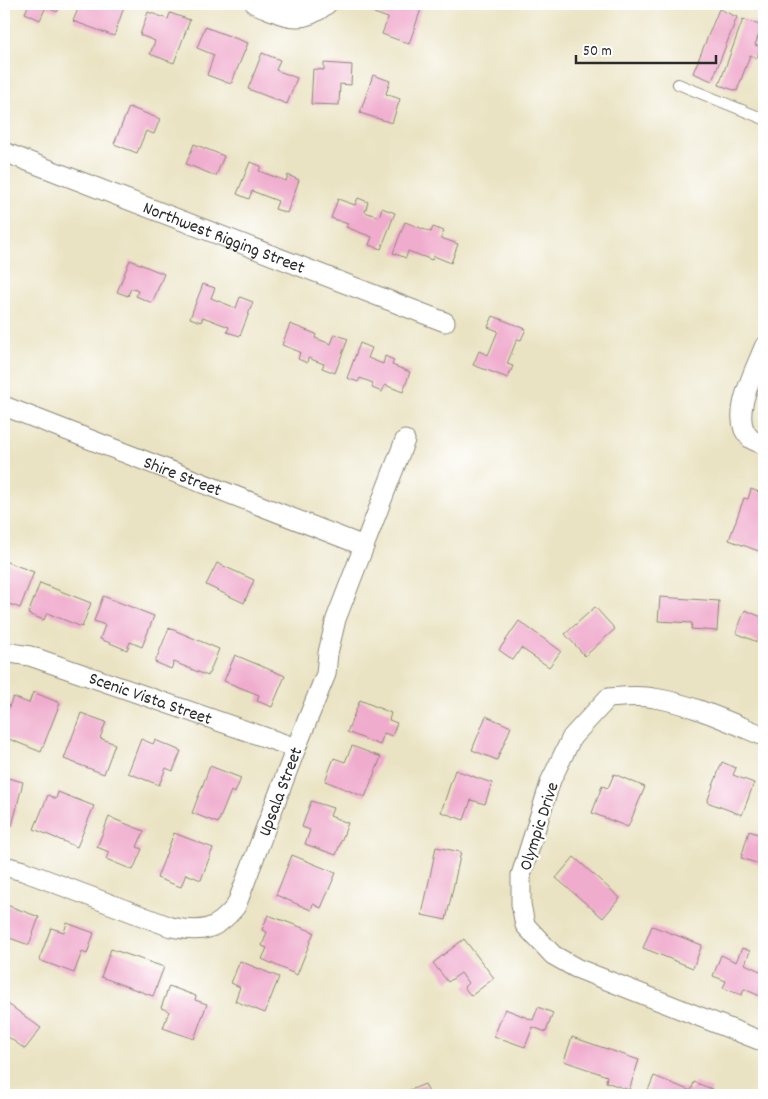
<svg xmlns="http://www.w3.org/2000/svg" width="768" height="1099" font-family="Dekko,sans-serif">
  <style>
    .building { fill: #f0accd }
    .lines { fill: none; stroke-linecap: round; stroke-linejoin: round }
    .lane-casing { stroke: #8a8777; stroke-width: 12 }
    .street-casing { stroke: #8a8777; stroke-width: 21 }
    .lane { stroke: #fff; stroke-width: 10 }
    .street { stroke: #fff; stroke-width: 19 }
    .labels { text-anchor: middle; stroke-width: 4.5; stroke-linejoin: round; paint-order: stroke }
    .street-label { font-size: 18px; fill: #2b2b2b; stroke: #fff }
  </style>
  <rect width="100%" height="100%" fill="#fff"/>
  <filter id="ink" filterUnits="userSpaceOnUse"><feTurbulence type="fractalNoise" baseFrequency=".02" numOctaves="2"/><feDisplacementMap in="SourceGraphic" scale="10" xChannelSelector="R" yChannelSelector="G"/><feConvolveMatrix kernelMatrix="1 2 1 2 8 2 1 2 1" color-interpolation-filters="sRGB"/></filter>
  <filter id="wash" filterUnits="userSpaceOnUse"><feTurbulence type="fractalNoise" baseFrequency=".0096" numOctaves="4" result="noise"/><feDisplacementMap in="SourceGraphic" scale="20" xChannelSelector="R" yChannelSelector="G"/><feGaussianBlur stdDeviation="1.12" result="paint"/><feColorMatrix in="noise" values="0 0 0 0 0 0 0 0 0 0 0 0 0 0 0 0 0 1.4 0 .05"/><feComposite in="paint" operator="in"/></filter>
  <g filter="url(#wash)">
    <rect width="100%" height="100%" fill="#eae3c3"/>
    <g id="blocks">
      <!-- building -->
      <g class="building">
        <polygon points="29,4 61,4 57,12 46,7 40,20 25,13"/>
        <polygon points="80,4 125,4 114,36 73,21"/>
        <polygon points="377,4 407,4 421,9 409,44 382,34 388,18 374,13"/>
        <polygon points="719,9 737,17 712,81 693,73"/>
        <polygon points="148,12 168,19 170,13 190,20 174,63 150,54 155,41 140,35"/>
        <polygon points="743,19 762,26 755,45 761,47 757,58 750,55 737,91 719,85"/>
        <polygon points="205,27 248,43 231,84 207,75 214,55 197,48"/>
        <polygon points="262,53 280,60 276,70 297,78 287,104 248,89"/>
        <polygon points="324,63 352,65 351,85 340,84 339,105 311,104 313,69 324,70"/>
        <polygon points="373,75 390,81 386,94 400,99 392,123 360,113"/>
        <polygon points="129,107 160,119 154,134 146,131 137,153 114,144"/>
        <polygon points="194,144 224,156 216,176 186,164"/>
        <polygon points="250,162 261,166 259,171 286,181 288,175 299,180 287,213 275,209 278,201 252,191 249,199 237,194"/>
        <polygon points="358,198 368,202 365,212 379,217 382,208 395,213 381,249 369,245 372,237 346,227 348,224 331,218 338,199 355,205"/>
        <polygon points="405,222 431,232 433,227 444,231 441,238 458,244 451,263 434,256 432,260 408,251 406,258 393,253"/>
        <polygon points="130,260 164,274 152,303 136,296 138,291 131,288 128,296 117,292"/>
        <polygon points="203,284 215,288 211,298 236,308 240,297 253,302 240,336 227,332 229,327 203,317 201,322 190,318"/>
        <polygon points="493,316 526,329 521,340 517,339 507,364 513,366 508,378 473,365 479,351 488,355 498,331 488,327"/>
        <polygon points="290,324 316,334 315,338 331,344 335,334 348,339 335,373 322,368 324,364 308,358 307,363 298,359 300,352 282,345"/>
        <polygon points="360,343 372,348 368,358 383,364 385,356 394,360 392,365 410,372 403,392 385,385 382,392 372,388 373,383 360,378 358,382 347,378"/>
        <polygon points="751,489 764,494 764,553 729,540 744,498 748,499"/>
        <polygon points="4,561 34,572 20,608 4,602"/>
        <polygon points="217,563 254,580 244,603 206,585"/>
        <polygon points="40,583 91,603 82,627 47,613 44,620 28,614"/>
        <polygon points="103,596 154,616 142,647 130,642 127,650 100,639 105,625 94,621"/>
        <polygon points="660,597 719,601 717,631 691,629 692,623 658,621"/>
        <polygon points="595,607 615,629 585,656 565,634"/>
        <polygon points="745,610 764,618 764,645 736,633"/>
        <polygon points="519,621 561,651 549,667 521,648 513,660 499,650"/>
        <polygon points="169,628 219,649 208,676 174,662 171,669 155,662"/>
        <polygon points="235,655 285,676 272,707 257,701 259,695 224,681"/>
        <polygon points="33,692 60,703 41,752 4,737 4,719 13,697 29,703"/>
        <polygon points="360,700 391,713 389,720 397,723 392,736 384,733 380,745 347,732"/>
        <polygon points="81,713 106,722 100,738 115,744 104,774 64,759"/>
        <polygon points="486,716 511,727 497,760 472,750"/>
        <polygon points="141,739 153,744 155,740 181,751 173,771 166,768 159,785 128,773"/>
        <polygon points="352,746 381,757 365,797 325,781 334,758 345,762"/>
        <polygon points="722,762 736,768 733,775 754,783 742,815 707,802"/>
        <polygon points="210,766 241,778 235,793 231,791 218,823 192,813"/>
        <polygon points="455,770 492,783 485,804 471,800 464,820 441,812"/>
        <polygon points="614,774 645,787 628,827 592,813 602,786 608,788"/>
        <polygon points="4,777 23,782 12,826 4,823"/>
        <polygon points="58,792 94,806 77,847 34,829 48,795 56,799"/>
        <polygon points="311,801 333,808 330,816 348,823 336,855 305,844 310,830 302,827"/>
        <polygon points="109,817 144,831 137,847 142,849 133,870 106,859 109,852 97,847"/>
        <polygon points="749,831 764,836 764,849 759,864 741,858"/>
        <polygon points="174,833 213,848 201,880 186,874 181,887 157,878"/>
        <polygon points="436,847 461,852 446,920 422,915"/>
        <polygon points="292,855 336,873 321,908 313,904 311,910 276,895"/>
        <polygon points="574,857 620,898 603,918 556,878"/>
        <polygon points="4,904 39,917 29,945 4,936"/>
        <polygon points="268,915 314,932 297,975 262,959 267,948 262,946 267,932 262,930"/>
        <polygon points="67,923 94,933 87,954 82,952 74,973 39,960 51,928 64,932"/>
        <polygon points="652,926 702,945 693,968 643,948"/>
        <polygon points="464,939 494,978 471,996 464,987 468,983 461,973 448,982 433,963"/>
        <polygon points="742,948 750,951 745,964 764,973 764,987 760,996 744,989 742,995 723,988 726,981 713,976 721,955 736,962"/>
        <polygon points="111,949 164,967 153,996 101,977"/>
        <polygon points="240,961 279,977 265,1013 235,1001 240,987 231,983"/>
        <polygon points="169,986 196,996 195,1000 207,1004 194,1039 163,1028 169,1011 161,1008"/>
        <polygon points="4,1001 41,1028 25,1049 4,1034"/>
        <polygon points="538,1007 553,1013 546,1032 533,1027 525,1047 494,1036 505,1009 533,1020"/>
        <polygon points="572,1037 639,1060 629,1090 606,1082 607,1076 564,1061"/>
        <polygon points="654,1076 691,1091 694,1082 712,1089 710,1095 646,1095"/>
        <polygon points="425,1084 430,1095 398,1095"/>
      </g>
    </g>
  </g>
  <g filter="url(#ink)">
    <use href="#blocks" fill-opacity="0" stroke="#8a8777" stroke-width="1"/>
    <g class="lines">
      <defs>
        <polyline id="lane" points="678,84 764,119"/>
        <g id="street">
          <path d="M255,4C284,15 300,27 327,4"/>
          <path id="s1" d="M4,152L445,322"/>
          <path d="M764,347C756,369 728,418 750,438C753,441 760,443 764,444"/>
          <path id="s2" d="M4,406L364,546"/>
          <path id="s3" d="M4,652L30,656L296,748"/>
          <path d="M764,736C729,722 692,704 654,698C639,695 623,697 608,698L572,737L551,780L521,875V904L525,925L553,955L576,968L764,1042"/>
          <path id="s4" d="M4,866L23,871L171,927C202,933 216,931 236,906L296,748L326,674L328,653L336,619L405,440"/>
        </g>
      </defs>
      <!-- lane casing -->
      <use href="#lane" class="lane-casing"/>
      <!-- street casing -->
      <use href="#street" class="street-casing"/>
      <!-- lane -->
      <use href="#lane" class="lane"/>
      <!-- street -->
      <use href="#street" class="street"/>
    </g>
  </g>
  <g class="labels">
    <!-- street labels -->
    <g class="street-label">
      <text dy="6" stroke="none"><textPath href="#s1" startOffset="236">Northwest Rigging Street</textPath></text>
      <text dy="6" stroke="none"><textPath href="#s2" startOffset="192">Shire Street</textPath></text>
      <text dy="6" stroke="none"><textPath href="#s3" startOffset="154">Scenic Vista Street</textPath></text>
      <text dy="6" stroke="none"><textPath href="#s4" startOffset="374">Upsala Street</textPath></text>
      <text transform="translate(538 826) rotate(-72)" y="6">Olympic Drive</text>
    </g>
  </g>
  <!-- margin -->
  <rect width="768" height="1099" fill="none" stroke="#fff" stroke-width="20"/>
  <!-- scale -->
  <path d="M576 55v8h140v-8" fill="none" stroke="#2b2b2b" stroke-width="2.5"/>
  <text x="583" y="55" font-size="15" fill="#2b2b2b" stroke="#ffffff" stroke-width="4" paint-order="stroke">50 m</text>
</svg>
